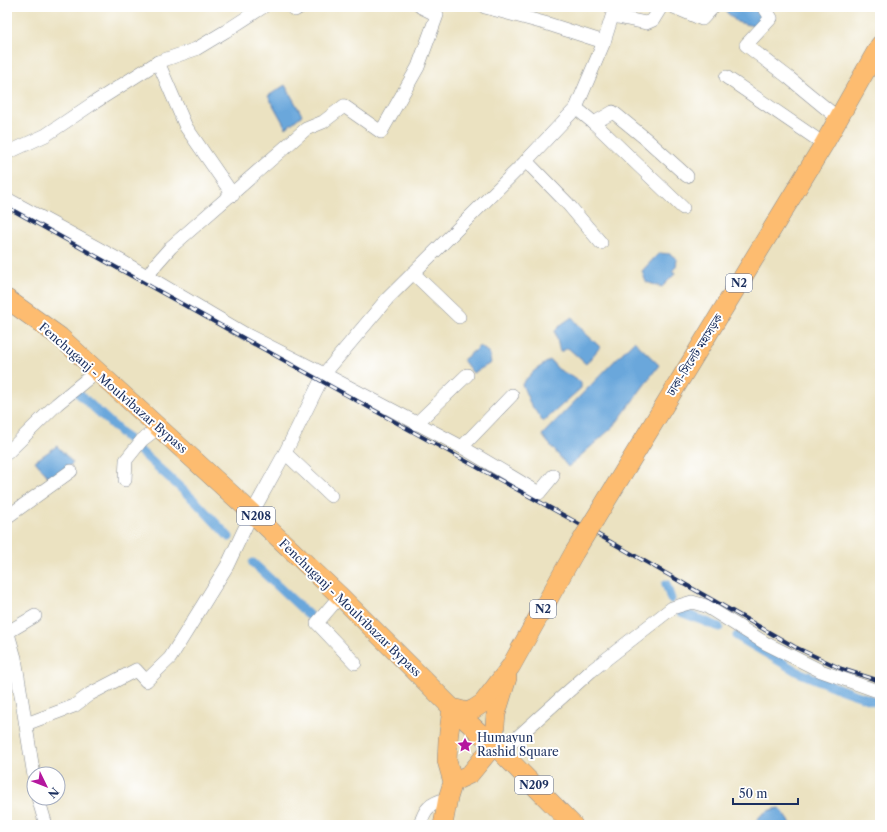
<svg xmlns="http://www.w3.org/2000/svg" width="887" height="832" font-family="'Libre Caslon Text','Noto Serif Bengali',serif">
  <style>
    .water { fill: #6aa7db; stroke: #426b9c }
    .lines { fill: none; stroke-linecap: round; stroke-linejoin: round }
    .canal { stroke: #6aa7db; stroke-width: 9 }
    .minor-casing { stroke: #838890; stroke-width: 14 }
    .highway-casing { stroke: #838890; stroke-width: 20 }
    .minor { stroke: #fff; stroke-width: 13 }
    .highway { stroke: #fdbc6f; stroke-width: 19 }
    .rail-casing { stroke: #1b2f5e; stroke-width: 4 }
    .rail { stroke: #fff; stroke-width: 2.5; stroke-dasharray: 8; stroke-linecap: butt }
    .highway-bridge-casing { stroke: #838890; stroke-width: 20; stroke-linecap: butt }
    .highway-bridge { stroke: #fdbc6f; stroke-width: 19 }
    .labels { text-anchor: middle; stroke-width: 4; stroke-linejoin: round; paint-order: stroke }
    .shield { fill: #fff; stroke: #5f6d8e; stroke-width: 1 }
    .shield-label { font-size: 11px; font-weight: bold; fill: #1b2f5e }
    .street-label { font-size: 12px; fill: #1b2f5e; stroke: #fff }
    .poi-label { font-size: 12px; fill: #1b2f5e; stroke: #fff; text-anchor: start }
  </style>
  <rect width="100%" height="100%" fill="#fff"/>
  <filter id="ink" filterUnits="userSpaceOnUse"><feTurbulence type="fractalNoise" baseFrequency=".025" numOctaves="2"/><feDisplacementMap in="SourceGraphic" scale="8" xChannelSelector="R" yChannelSelector="G"/><feConvolveMatrix kernelMatrix="1 2 1 2 8 2 1 2 1" color-interpolation-filters="sRGB"/></filter>
  <filter id="wash" filterUnits="userSpaceOnUse"><feTurbulence type="fractalNoise" baseFrequency=".012" numOctaves="4" result="noise"/><feDisplacementMap in="SourceGraphic" scale="16" xChannelSelector="R" yChannelSelector="G"/><feGaussianBlur stdDeviation="0.9" result="paint"/><feColorMatrix in="noise" values="0 0 0 0 0 0 0 0 0 0 0 0 0 0 0 0 0 1.4 0 .05"/><feComposite in="paint" operator="in"/></filter>
  <g filter="url(#wash)">
    <rect width="100%" height="100%" fill="#ebe2c1"/>
    <!-- water -->
    <g class="water">
      <polygon points="721,7 760,7 766,15 758,27 737,22"/>
      <polygon points="285,85 302,115 286,128 268,96"/>
      <polygon points="659,253 670,254 677,259 676,267 673,270 675,274 662,287 646,282 642,271"/>
      <polygon points="572,317 584,332 600,347 586,364 568,348 560,352 555,331 562,324"/>
      <polygon points="634,341 659,365 614,426 568,467 542,435"/>
      <polygon points="480,346 489,353 491,363 473,373 463,360"/>
      <polygon points="550,360 558,369 581,382 581,388 543,422 530,403 522,384 534,371"/>
      <polygon points="57,446 73,463 51,480 35,461"/>
      <path d="M780,808L792,825H755C759,813 768,810 780,808Z"/>
    </g>
    <g class="lines">
      <!-- canal -->
      <g class="canal">
        <polyline points="78,393 127,438"/>
        <polyline points="140,451 196,502 229,537"/>
        <polyline points="253,563 312,618"/>
        <polyline points="666,584 671,599"/>
        <polyline points="681,612 719,627"/>
        <polyline points="737,636 798,672 845,691 880,703"/>
      </g>
    </g>
  </g>
  <g filter="url(#ink)">
    <g class="lines">
      <defs>
        <g id="minor">
          <polyline points="291,7 295,10 300,7"/>
          <polyline points="485,7 548,24 604,42"/>
          <polyline points="674,7 702,19 713,7"/>
          <polyline points="764,7 771,18 746,45 788,77 839,119"/>
          <polyline points="613,16 646,23 653,20 661,7"/>
          <polyline points="158,62 186,127 233,195"/>
          <polyline points="726,77 824,144"/>
          <polyline points="576,108 594,123 683,208"/>
          <polyline points="594,123 613,112 646,139 687,176"/>
          <polyline points="7,153 46,135 92,104 158,62 196,49 226,31 263,7"/>
          <polyline points="526,161 567,203 601,243"/>
          <polyline points="7,199 123,262 245,334 324,374 462,447 539,493 553,476"/>
          <polyline points="413,273 459,317"/>
          <polyline points="148,276 156,264 171,247 306,129 323,122 344,106 381,132 418,67 437,15 421,7"/>
          <polyline points="416,424 467,375"/>
          <polyline points="462,447 512,395"/>
          <polyline points="7,453 57,404 97,371"/>
          <polyline points="285,453 331,496"/>
          <polyline points="125,480 126,460 142,440 159,427"/>
          <polyline points="7,517 71,471"/>
          <polyline points="340,596 317,623 355,663"/>
          <polyline points="7,630 15,658 34,776"/>
          <polyline points="8,632 35,616"/>
          <polyline points="26,724 74,706 90,694 136,670 146,681 170,658 227,566 252,513 285,453 324,374 387,299 524,163 576,108 604,42 615,7"/>
          <polyline points="501,752 591,671 672,608 692,602 706,606 765,643 821,671 880,692"/>
          <polyline points="38,798 46,825"/>
          <path d="M420,825C425,807 430,804 448,798"/>
        </g>
        <g id="highway">
          <polyline points="7,299 60,337 252,513 340,596 452,708 501,752 573,825"/>
          <polyline points="595,519 824,144 880,45"/>
          <polyline points="453,782 470,774 493,746 496,714 507,678"/>
          <polyline points="443,825 448,798 453,782 447,761 448,740 452,708 467,712 474,709 483,703 511,666 574,553"/>
        </g>
      </defs>
      <!-- minor casing -->
      <use href="#minor" class="minor-casing"/>
      <!-- highway casing -->
      <use href="#highway" class="highway-casing"/>
      <!-- minor -->
      <use href="#minor" class="minor"/>
      <!-- highway -->
      <use href="#highway" class="highway"/>
      <defs>
        <polyline id="rail" points="7,207 574,521 795,647 842,669 880,681"/>
      </defs>
      <!-- rail casing -->
      <use href="#rail" class="rail-casing"/>
      <!-- rail -->
      <use href="#rail" class="rail"/>
      <defs>
        <polyline id="highway-bridge" points="574,553 595,519"/>
      </defs>
      <!-- highway-bridge casing -->
      <use href="#highway-bridge" class="highway-bridge-casing"/>
      <!-- highway-bridge -->
      <use href="#highway-bridge" class="highway-bridge"/>
    </g>
  </g>
  <!-- icons -->
  <defs>
    <symbol id="sight-bare" viewBox="-9 -9 18 18"><path d="M0-6L1.8-2.2L6-1.7L2.9 1.2L3.7 5.4L0 3.3L-3.7 5.4L-2.9 1.2L-6-1.7L-1.8-2.2Z" fill="#b5179e" stroke="#fff" stroke-width="2.5" paint-order="stroke"/></symbol>
  </defs>
  <g fill-rule="evenodd">
    <use href="#sight-bare" x="454" y="734" width="22" height="22"/>
  </g>
  <g class="labels">
    <!-- shield labels -->
    <g class="shield">
      <rect x="726" y="274" width="26" height="18" rx="3"/>
      <rect x="237" y="507" width="38" height="18" rx="3"/>
      <rect x="530" y="600" width="26" height="18" rx="3"/>
      <rect x="515" y="776" width="38" height="18" rx="3"/>
    </g>
    <g class="shield-label">
      <text x="739" y="287">N2</text>
      <text x="256" y="520">N208</text>
      <text x="543" y="613">N2</text>
      <text x="534" y="789">N209</text>
    </g>
    <!-- street labels -->
    <g class="street-label">
      <text transform="translate(695 355) rotate(-58)" y="4">ঢাকা-সিলেট মহাসড়ক</text>
      <text transform="translate(113 388) rotate(41)" y="4">Fenchuganj - Moulvibazar Bypass</text>
      <text transform="translate(350 608) rotate(44)" y="4">Fenchuganj - Moulvibazar Bypass</text>
    </g>
    <!-- poi labels -->
    <g class="poi-label">
      <text x="477" y="742">Humayun<tspan x="477" dy="14">Rashid Square</tspan></text>
    </g>
  </g>
  <!-- margin -->
  <rect width="887" height="832" fill="none" stroke="#fff" stroke-width="24"/>
  <!-- north arrow -->
  <g transform="translate(46 786) rotate(133)"><circle r="19" fill="#ffffff" stroke="#a4acbf"/>
  <path d="M0-3L7 15L0 10L-7 15Z" fill="#b5179e"/>
  <text y="-6" font-size="11" font-weight="bold" text-anchor="middle" fill="#1b2f5e">N</text>
  </g>
  <!-- scale -->
  <path d="M733 798v6h65v-6" fill="none" stroke="#1b2f5e" stroke-width="2"/>
  <text x="739" y="798" font-size="12" fill="#1b2f5e" stroke="#ffffff" stroke-width="3" paint-order="stroke">50 m</text>
</svg>
